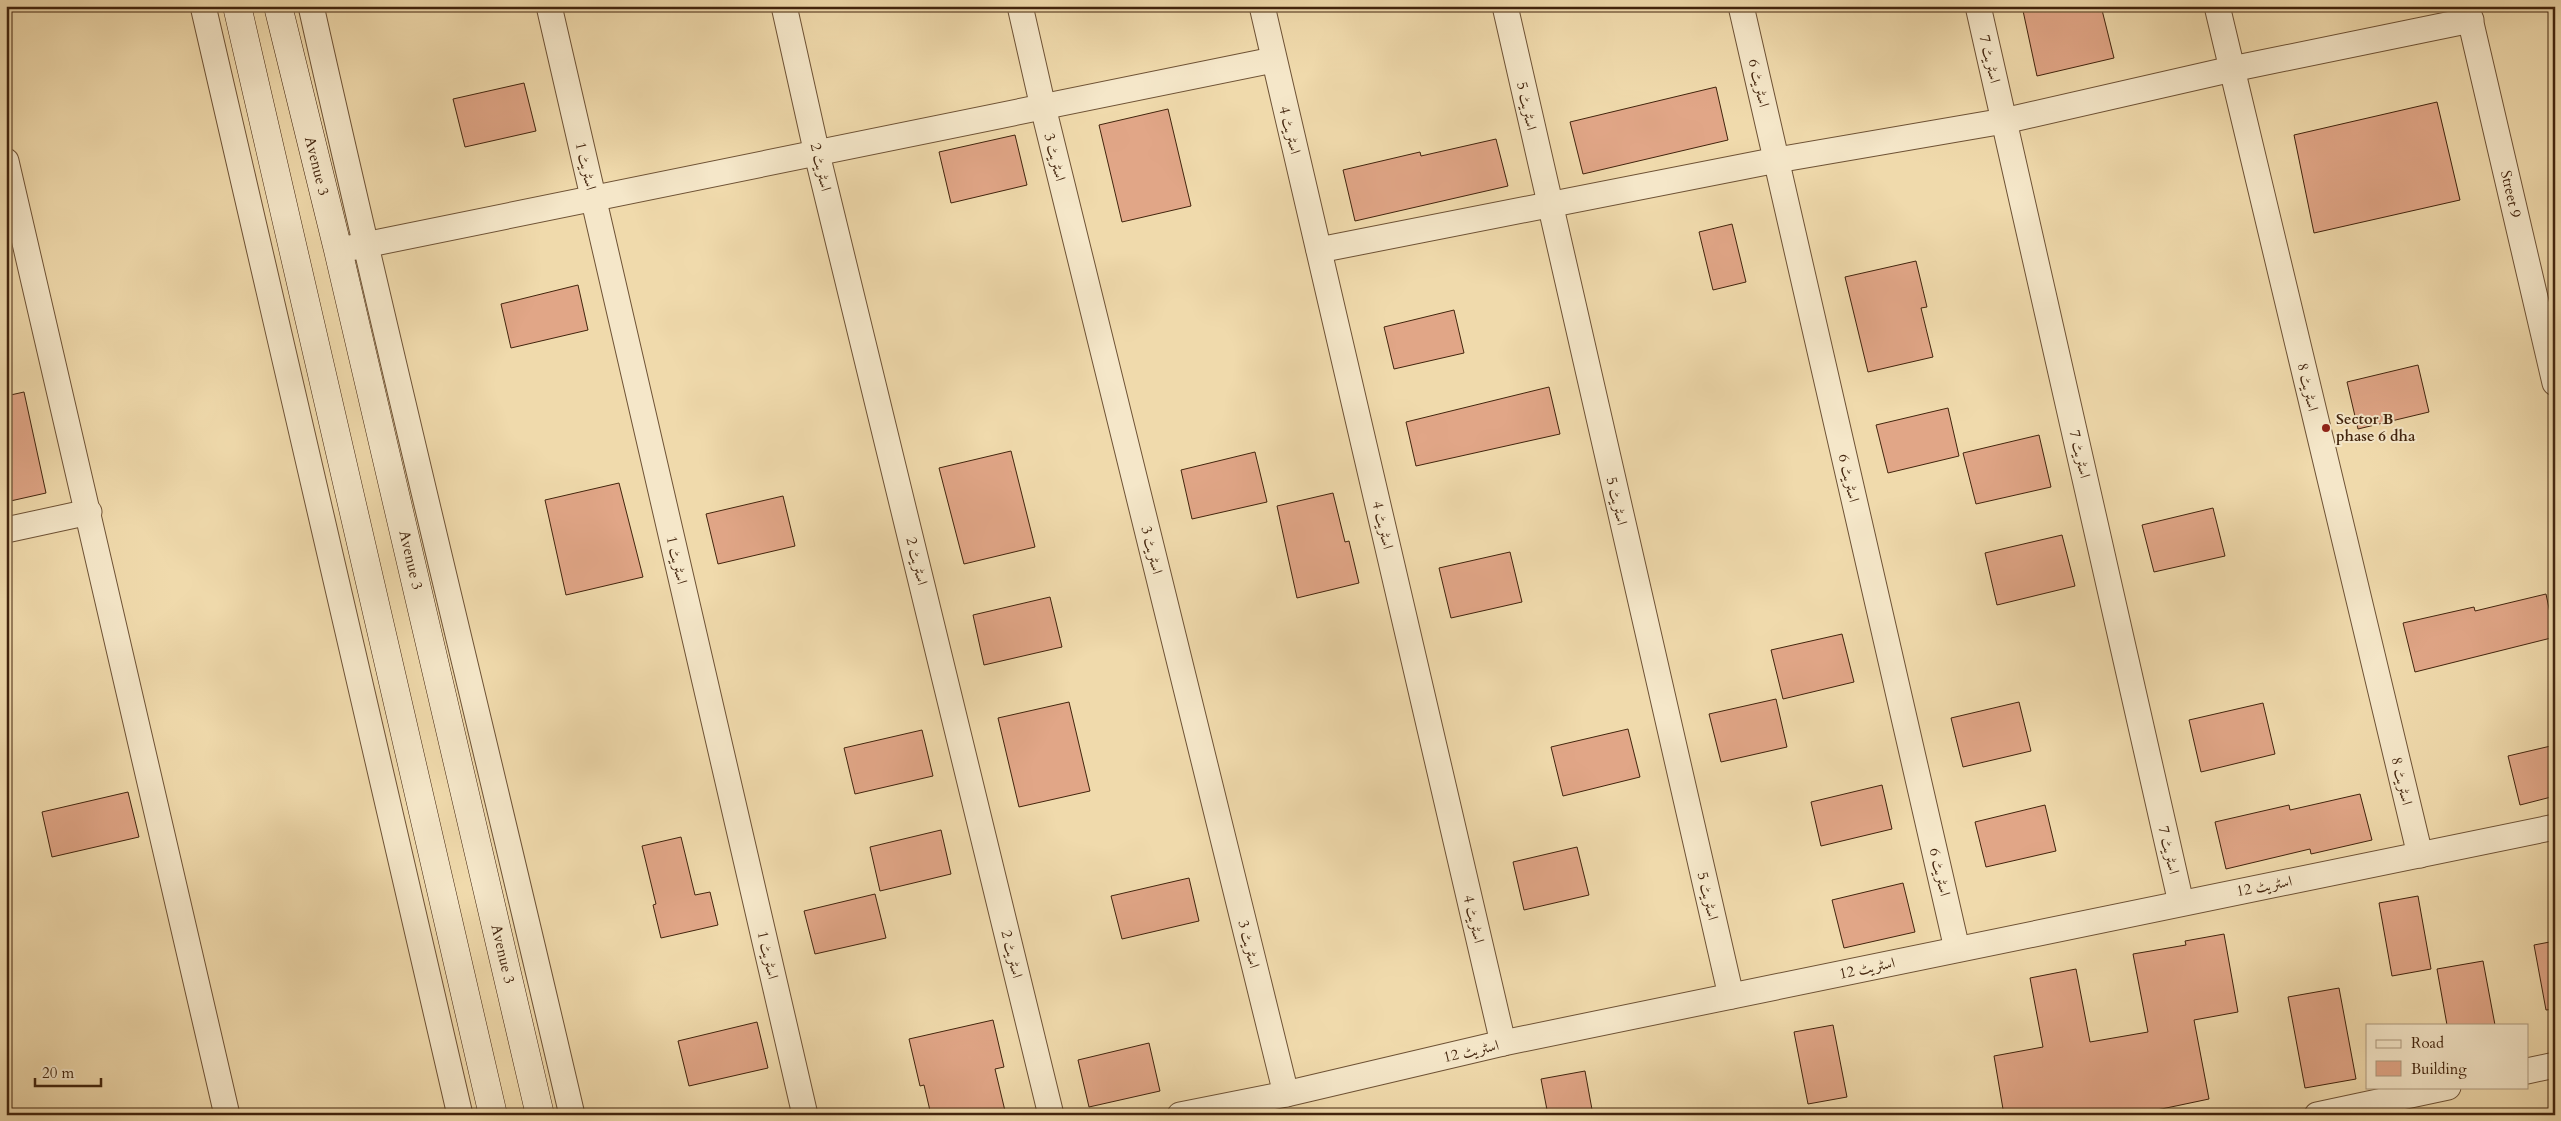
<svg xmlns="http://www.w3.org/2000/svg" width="2561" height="1121" font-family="Cardo,Amiri,serif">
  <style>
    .building { fill: #e1a687; stroke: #42240d }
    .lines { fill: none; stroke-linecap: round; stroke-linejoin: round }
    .minor-casing { stroke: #6e5235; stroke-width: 27 }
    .secondary-casing { stroke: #42240d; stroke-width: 29 }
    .minor { stroke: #f5e7c9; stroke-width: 25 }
    .secondary { stroke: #f5e7c9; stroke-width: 28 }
    .poi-dot { fill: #8f2418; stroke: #f5e7c9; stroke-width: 2 }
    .labels { text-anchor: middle; stroke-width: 4; stroke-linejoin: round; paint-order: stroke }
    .street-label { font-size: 15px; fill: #42240d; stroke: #f5e7c9 }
    .poi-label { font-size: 15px; font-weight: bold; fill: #42240d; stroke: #f5e7c9; text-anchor: start }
  </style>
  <rect width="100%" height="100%" fill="#f0daac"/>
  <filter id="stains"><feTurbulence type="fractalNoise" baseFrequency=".004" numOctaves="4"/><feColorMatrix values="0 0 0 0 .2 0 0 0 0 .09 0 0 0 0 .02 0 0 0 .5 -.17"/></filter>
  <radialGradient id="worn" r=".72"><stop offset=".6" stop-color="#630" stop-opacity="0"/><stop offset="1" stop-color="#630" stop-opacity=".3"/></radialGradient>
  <!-- building -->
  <g class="building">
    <polygon points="2022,6 2101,6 2114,58 2037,76"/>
    <polygon points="524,83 536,131 465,147 453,99"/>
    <polygon points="1716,87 1728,140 1583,174 1570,122"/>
    <polygon points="2437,102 2460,200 2314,233 2294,135"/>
    <polygon points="1168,109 1191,206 1122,222 1099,125"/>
    <polygon points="1015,135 1027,185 951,203 939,152"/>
    <polygon points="1496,139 1508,186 1355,221 1343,170 1420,152 1421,156"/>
    <polygon points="1732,224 1746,282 1713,290 1699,232"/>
    <polygon points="1916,261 1927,307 1921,308 1933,357 1868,372 1845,277"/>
    <polygon points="578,285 588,330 511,348 501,304"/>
    <polygon points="1454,310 1464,353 1394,369 1384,327"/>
    <polygon points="2418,365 2429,412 2358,429 2347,382"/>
    <polygon points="1549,387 1560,434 1416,466 1406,422"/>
    <polygon points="24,392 46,493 6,502 6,396"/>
    <polygon points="1948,408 1959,456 1888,473 1876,425"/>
    <polygon points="2039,435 2051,487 1976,504 1963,453"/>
    <polygon points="1011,451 1035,547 964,564 939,468"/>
    <polygon points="1255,452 1267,502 1192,519 1181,470"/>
    <polygon points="619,483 643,577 566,595 545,500"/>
    <polygon points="1333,493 1345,542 1349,541 1359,583 1297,598 1277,506"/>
    <polygon points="783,496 795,546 718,564 706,514"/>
    <polygon points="2213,508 2225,556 2154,572 2142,525"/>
    <polygon points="2062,535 2075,586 1997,605 1985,553"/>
    <polygon points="1510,552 1522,602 1451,618 1439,568"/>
    <polygon points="2546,594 2555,637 2415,672 2403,623 2474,607 2475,611"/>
    <polygon points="1050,597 1062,647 984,665 973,615"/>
    <polygon points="1842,634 1854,682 1783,699 1771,650"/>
    <polygon points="1776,699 1787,747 1721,762 1709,714"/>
    <polygon points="1069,702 1090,791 1019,807 998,718"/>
    <polygon points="2019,702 2031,751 1963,767 1951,718"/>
    <polygon points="2263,703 2275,754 2201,772 2189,720"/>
    <polygon points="1628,729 1640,777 1563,796 1551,747"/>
    <polygon points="922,730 933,776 855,794 844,748"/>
    <polygon points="2555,745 2555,796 2520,805 2508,756"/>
    <polygon points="1882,785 1892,829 1821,846 1811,802"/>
    <polygon points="128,792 139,837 52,857 42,812"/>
    <polygon points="2360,794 2372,840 2311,854 2310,849 2226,869 2215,822 2289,805 2290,810"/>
    <polygon points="2045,805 2056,851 1986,867 1975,822"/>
    <polygon points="941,830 951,874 880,891 870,847"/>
    <polygon points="681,837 695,895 710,892 718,925 661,938 653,905 656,904 642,846"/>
    <polygon points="1577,847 1589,895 1524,910 1513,862"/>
    <polygon points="1189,878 1199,921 1122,939 1111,896"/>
    <polygon points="1903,883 1915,932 1844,948 1832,900"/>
    <polygon points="875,894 886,938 815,954 804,911"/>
    <polygon points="2418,896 2431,969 2392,976 2379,903"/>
    <polygon points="2224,934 2238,1012 2194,1020 2209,1099 2133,1115 2004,1115 1994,1056 2043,1047 2030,978 2076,969 2090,1042 2148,1032 2133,954 2186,945 2185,941"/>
    <polygon points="2555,941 2555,1009 2546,1010 2534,945"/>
    <polygon points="2483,961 2495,1025 2447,1025 2437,969"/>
    <polygon points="2339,988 2356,1079 2305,1088 2288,997"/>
    <polygon points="993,1020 1004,1067 995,1069 1006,1115 931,1115 924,1085 920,1086 909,1039"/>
    <polygon points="757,1022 768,1068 689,1086 678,1041"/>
    <polygon points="1833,1025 1847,1097 1808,1104 1794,1032"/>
    <polygon points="1149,1043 1160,1091 1089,1107 1078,1060"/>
    <polygon points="1585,1071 1593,1115 1548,1115 1541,1079"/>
  </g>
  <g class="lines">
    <defs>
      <g id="minor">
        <polyline points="203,6 460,1115"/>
        <path d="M311,6C394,377 486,745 572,1115"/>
        <polyline points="549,6 805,1115"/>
        <polyline points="784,6 817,154 1051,1115"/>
        <polyline points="1020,6 1043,107 1286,1094"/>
        <polyline points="1262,6 1503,1043"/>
        <polyline points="1505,6 1731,996"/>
        <polyline points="1741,6 1957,949"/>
        <polyline points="1978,6 2181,903"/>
        <polyline points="2217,6 2420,855"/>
        <polyline points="2467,6 2555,383"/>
        <polyline points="6,161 227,1115"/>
        <polyline points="350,248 1273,60"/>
        <polyline points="1319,250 1777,160 2004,121 2232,69 2471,20"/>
        <polyline points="6,530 89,512"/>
        <polyline points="2527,1071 2555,1065"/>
        <polyline points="1180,1115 1286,1094 1503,1043 2555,827"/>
        <polyline points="2317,1115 2448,1087"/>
      </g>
      <g id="secondary">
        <polyline points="237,6 493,1115"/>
        <polyline points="278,6 338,250 540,1115"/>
      </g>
    </defs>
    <!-- minor casing -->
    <use href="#minor" class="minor-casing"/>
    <!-- secondary casing -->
    <use href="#secondary" class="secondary-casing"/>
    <!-- minor -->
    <use href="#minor" class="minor"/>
    <!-- secondary -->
    <use href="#secondary" class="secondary"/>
  </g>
  <!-- markers -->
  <circle class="poi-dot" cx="2326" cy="428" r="5"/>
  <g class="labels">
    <!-- street labels -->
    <g class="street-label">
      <text transform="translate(1990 59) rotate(77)" y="5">اسٹریٹ 7</text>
      <text transform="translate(1759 83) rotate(77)" y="5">اسٹریٹ 6</text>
      <text transform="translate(1527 106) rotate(78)" y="5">اسٹریٹ 5</text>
      <text transform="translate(1290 130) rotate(76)" y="5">اسٹریٹ 4</text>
      <text transform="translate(1055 157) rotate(76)" y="5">اسٹریٹ 3</text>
      <text transform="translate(317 166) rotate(76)" y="5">Avenue 3</text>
      <text transform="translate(586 166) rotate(77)" y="5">اسٹریٹ 1</text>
      <text transform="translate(821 167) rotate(77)" y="5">اسٹریٹ 2</text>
      <text transform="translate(2511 194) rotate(77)" y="5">Street 9</text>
      <text transform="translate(2308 387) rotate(77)" y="5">اسٹریٹ 8</text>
      <text transform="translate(2080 454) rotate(77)" y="5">اسٹریٹ 7</text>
      <text transform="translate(1849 478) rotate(77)" y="5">اسٹریٹ 6</text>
      <text transform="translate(1617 501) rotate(77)" y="5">اسٹریٹ 5</text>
      <text transform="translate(1383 525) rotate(77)" y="5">اسٹریٹ 4</text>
      <text transform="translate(1152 550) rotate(76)" y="5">اسٹریٹ 3</text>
      <text transform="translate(411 560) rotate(77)" y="5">Avenue 3</text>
      <text transform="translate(677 560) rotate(77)" y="5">اسٹریٹ 1</text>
      <text transform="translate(917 561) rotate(76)" y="5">اسٹریٹ 2</text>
      <text transform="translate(2402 781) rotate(77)" y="5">اسٹریٹ 8</text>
      <text transform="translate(2169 850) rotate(77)" y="5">اسٹریٹ 7</text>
      <text transform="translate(1940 872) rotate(77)" y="5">اسٹریٹ 6</text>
      <text transform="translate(2264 886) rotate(-11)" y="5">اسٹریٹ 12</text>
      <text transform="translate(1708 896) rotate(77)" y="5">اسٹریٹ 5</text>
      <text transform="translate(1474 919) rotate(77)" y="5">اسٹریٹ 4</text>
      <text transform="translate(1249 944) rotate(76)" y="5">اسٹریٹ 3</text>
      <text transform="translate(503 954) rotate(77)" y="5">Avenue 3</text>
      <text transform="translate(1012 954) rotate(76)" y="5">اسٹریٹ 2</text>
      <text transform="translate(768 955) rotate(77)" y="5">اسٹریٹ 1</text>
      <text transform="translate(1867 968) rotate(-12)" y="5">اسٹریٹ 12</text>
      <text transform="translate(1471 1051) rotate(-13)" y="5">اسٹریٹ 12</text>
    </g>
    <!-- poi labels -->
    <g class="poi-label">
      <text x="2336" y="424">Sector B<tspan x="2336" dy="17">phase 6 dha</tspan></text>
    </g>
  </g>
  <!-- margin -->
  <rect width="2561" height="1121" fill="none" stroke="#f0daac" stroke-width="25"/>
  <rect x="8" y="8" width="2546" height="1106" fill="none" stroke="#42240d" stroke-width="2.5"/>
  <rect x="12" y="12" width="2536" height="1096" fill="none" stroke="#42240d"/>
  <!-- legend -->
  <rect x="2366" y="1024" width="162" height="65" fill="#f5e7c9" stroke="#ad997e"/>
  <rect x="2376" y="1040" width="25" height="8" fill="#f5e7c9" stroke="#ad997e"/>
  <text x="2411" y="1048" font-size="15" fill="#42240d">Road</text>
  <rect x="2376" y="1061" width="25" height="15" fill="#e1a687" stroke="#ad997e"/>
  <text x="2411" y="1074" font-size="15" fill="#42240d">Building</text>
  <!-- scale -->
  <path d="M35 1078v8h66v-8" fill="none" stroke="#42240d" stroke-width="2.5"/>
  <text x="42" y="1078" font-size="15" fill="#42240d" stroke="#f5e7c9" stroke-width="4" paint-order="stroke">20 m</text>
  <rect width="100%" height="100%" filter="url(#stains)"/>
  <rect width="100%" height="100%" fill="url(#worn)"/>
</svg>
